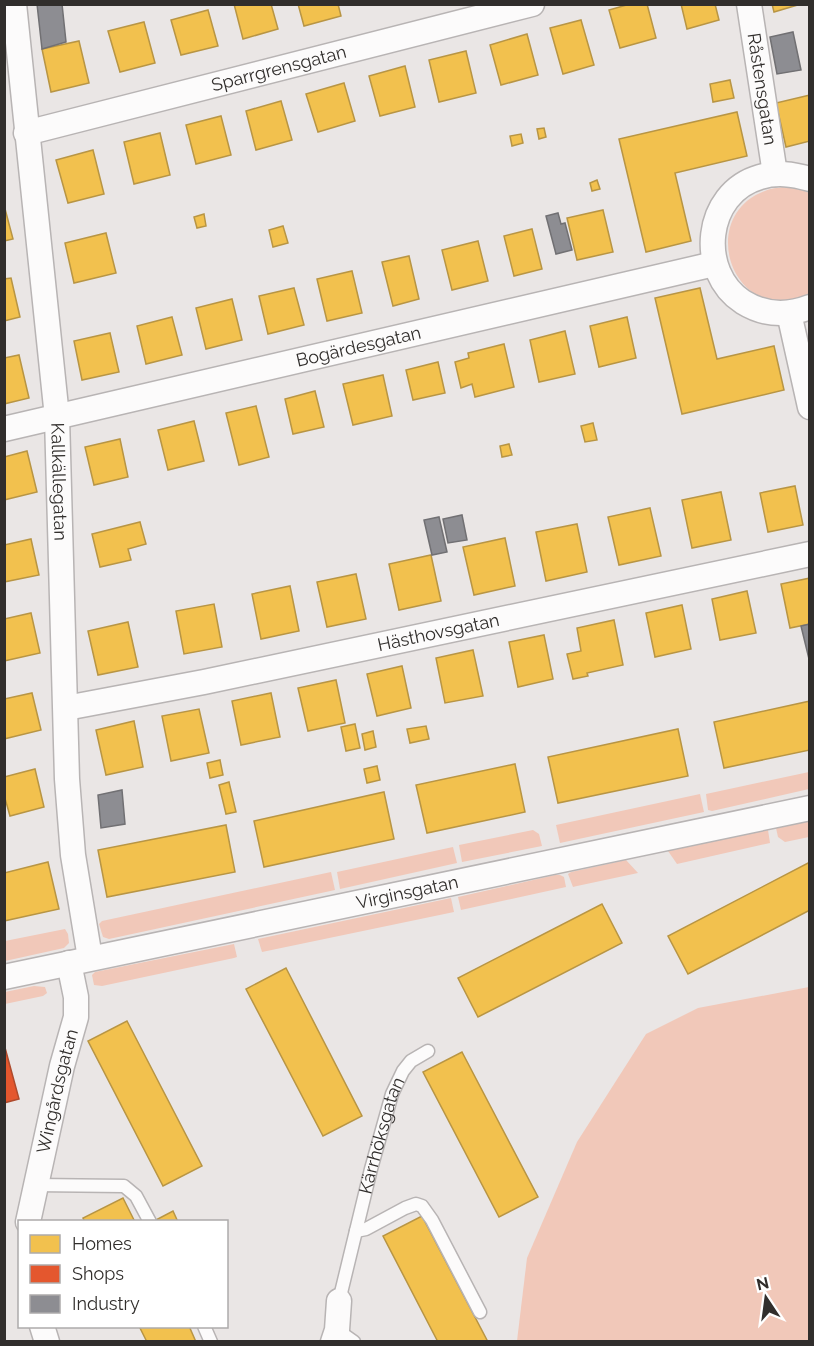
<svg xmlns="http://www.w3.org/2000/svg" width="814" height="1346" font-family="Raleway,sans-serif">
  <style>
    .green { fill: #f1c8b9 }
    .homes { fill: #f2c14e; stroke: #b89544; stroke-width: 1.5 }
    .shops { fill: #e4572e; stroke: #ae4b2d; stroke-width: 1.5 }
    .industry { fill: #8d8d92; stroke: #717073; stroke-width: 1.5 }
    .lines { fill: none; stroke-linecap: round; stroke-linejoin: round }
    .lane-casing { stroke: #b8b4b4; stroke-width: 15 }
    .street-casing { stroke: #b8b4b4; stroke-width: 27 }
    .lane { stroke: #fcfbfb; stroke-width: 12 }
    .street { stroke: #fcfbfb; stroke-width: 24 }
    .labels { text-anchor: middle; stroke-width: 6; stroke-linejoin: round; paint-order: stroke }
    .street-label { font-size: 18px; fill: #312e2c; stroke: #fff }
  </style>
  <rect width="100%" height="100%" fill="#eae6e5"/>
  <!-- green -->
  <g class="green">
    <path d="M783,187L802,190L809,193V297C804,299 798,302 792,302C725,309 702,214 765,191C771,188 778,188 783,187Z"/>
    <polygon points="809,772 809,789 712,811 708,810 706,794"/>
    <polygon points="700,794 704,812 560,843 556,825"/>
    <polygon points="809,821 809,837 785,842 778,837 776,828"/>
    <polygon points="533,830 539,834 542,846 462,862 459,845"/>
    <polygon points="768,830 770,843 677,864 668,851"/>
    <polygon points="453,847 457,863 340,889 337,872"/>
    <polygon points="626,860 638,873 577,886 573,887 568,874 571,872"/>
    <polygon points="331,872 335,890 109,939 103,937 99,924 102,921"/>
    <polygon points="555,875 560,875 564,877 566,887 461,910 458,897"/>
    <polygon points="451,898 454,912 262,952 258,939"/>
    <polygon points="65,929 68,934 69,943 64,948 5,961 5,941"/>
    <polygon points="234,944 237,957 234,958 102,986 94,985 92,975 95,972"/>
    <polygon points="34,986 45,987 47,993 43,996 5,1004 5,992"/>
    <polygon points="809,987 809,1341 517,1341 527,1258 577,1142 646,1034 698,1008"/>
  </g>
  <!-- homes -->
  <g class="homes">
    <polygon points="234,4 271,4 278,29 243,39"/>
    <polygon points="298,4 338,4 341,16 304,26"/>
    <polygon points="630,4 647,4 656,38 620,48 609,10"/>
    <polygon points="681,4 715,4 719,20 687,29"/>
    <polygon points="772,4 801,4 774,12"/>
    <polygon points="208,10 218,46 181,55 171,20"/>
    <polygon points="581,20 594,65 563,74 550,28"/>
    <polygon points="144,22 155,63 120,72 108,31"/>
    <polygon points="527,34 538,75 501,85 490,45"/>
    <polygon points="79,41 89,83 51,92 42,49"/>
    <polygon points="466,51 476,93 439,102 429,60"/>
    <polygon points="405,66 415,107 380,116 369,76"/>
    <polygon points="730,80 734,98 713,102 710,84"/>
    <polygon points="344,83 355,121 318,132 306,94"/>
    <polygon points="810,95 810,141 786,147 776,103"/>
    <polygon points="281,101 292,140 256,150 246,111"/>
    <polygon points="737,112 747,156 675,173 691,241 646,252 619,139"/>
    <polygon points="221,116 231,155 196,164 186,125"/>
    <polygon points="544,128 546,137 539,139 537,129"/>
    <polygon points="160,133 170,175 134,184 124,142"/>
    <polygon points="521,134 523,143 512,146 510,136"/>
    <polygon points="93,150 104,194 68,203 56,160"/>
    <polygon points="597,180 600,189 592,191 590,183"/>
    <polygon points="4,205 13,239 4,241"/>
    <polygon points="603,210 613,252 577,260 567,218"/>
    <polygon points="204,214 206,226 197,228 194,217"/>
    <polygon points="283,226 288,243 273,247 269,230"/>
    <polygon points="532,229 542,269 514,276 504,236"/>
    <polygon points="106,233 116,273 74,283 65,243"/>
    <polygon points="478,241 488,281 452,290 442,250"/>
    <polygon points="409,256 419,299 393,306 382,262"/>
    <polygon points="352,271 362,313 327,321 317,279"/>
    <polygon points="11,278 20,317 4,321 4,279"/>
    <polygon points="294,288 304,325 268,334 259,296"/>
    <polygon points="700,288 717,359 774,346 784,390 682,414 655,298"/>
    <polygon points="232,299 242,340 206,349 196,308"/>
    <polygon points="172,317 182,355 146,364 137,326"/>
    <polygon points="627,317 636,358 599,367 590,326"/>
    <polygon points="565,331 575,374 539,382 530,340"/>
    <polygon points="110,333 119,372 82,380 74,341"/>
    <polygon points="504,344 514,387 475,397 472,384 461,388 455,362 469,358 468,353"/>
    <polygon points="19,355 29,398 4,404 4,358"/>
    <polygon points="438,362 445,393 413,400 406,370"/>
    <polygon points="383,375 392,416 353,425 343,384"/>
    <polygon points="315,391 324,427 293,434 285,399"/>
    <polygon points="256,406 269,457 239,465 226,413"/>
    <polygon points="194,421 204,461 168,470 158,430"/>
    <polygon points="593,423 597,440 585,442 581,426"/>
    <polygon points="120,439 128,477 94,485 85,447"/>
    <polygon points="509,444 512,455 502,457 500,446"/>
    <polygon points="27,451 37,492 4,500 4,457"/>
    <polygon points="795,486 803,525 768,532 760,493"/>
    <polygon points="721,492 731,540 692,548 682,500"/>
    <polygon points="650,508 661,556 619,565 608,517"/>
    <polygon points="140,522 146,544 128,549 131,560 100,567 92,534"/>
    <polygon points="577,524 587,572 546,581 536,532"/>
    <polygon points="505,538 515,586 474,595 463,547"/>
    <polygon points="31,539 39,575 4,582 4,545"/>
    <polygon points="431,555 441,601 399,610 389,564"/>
    <polygon points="356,574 366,619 327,627 317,582"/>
    <polygon points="810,578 810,624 790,628 781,584"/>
    <polygon points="290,586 299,631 261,639 252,594"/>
    <polygon points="747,591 756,633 720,640 712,599"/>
    <polygon points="214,604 222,647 184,654 176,611"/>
    <polygon points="682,605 691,649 655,657 646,613"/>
    <polygon points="31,613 40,653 4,661 4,619"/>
    <polygon points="614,620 623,665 587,673 588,676 573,679 567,654 581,651 577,628"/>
    <polygon points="128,622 138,667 98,675 88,631"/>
    <polygon points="544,635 553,679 518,687 509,642"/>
    <polygon points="473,650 483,696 445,703 436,658"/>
    <polygon points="402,666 411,708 377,716 367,674"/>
    <polygon points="336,680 345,723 308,731 298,688"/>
    <polygon points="32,693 41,730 4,739 4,699"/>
    <polygon points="271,693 280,737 241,745 232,701"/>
    <polygon points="810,701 810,750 724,768 714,722"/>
    <polygon points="199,709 209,753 171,761 162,716"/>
    <polygon points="134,721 143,767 106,775 96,730"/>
    <polygon points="355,724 360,748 346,751 341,727"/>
    <polygon points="426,726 429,739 410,743 407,729"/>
    <polygon points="678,729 688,776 558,803 548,757"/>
    <polygon points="373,731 376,747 365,750 362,734"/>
    <polygon points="220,760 223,775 210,778 207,763"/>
    <polygon points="515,764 525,812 427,833 416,785"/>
    <polygon points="377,766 380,780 367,783 364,769"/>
    <polygon points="35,769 44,807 10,816 4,795 4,777"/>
    <polygon points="229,782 236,812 226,814 219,785"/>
    <polygon points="384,792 394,839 264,867 254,821"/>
    <polygon points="226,825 235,872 107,897 98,850"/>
    <polygon points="48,862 59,909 4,921 4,873"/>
    <polygon points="810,862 810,910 688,974 668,936"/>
    <polygon points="602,904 622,943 478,1017 458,978"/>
    <polygon points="286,968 362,1116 323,1136 246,989"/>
    <polygon points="127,1021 202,1166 163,1186 88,1041"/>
    <polygon points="462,1052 538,1197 499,1217 423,1072"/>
    <polygon points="123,1198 135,1222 85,1222 83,1218"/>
    <polygon points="173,1211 178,1222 154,1222 154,1221"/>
    <polygon points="422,1216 488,1342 438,1342 383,1236"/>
    <polygon points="139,1326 189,1326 196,1342 147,1342"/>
  </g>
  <!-- shops -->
  <polygon class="shops" points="4,1044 19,1099 4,1103"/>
  <!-- industry -->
  <g class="industry">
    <polygon points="37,4 62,4 66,42 42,49"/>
    <polygon points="793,32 801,70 777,74 770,37"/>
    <polygon points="558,213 561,224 565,223 572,250 556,254 546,216"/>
    <polygon points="462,515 467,540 448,543 443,519"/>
    <polygon points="439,517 447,552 432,555 424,520"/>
    <polygon points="810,624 810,663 801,626"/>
    <polygon points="122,790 125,824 101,828 98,795"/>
  </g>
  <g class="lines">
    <defs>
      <g id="lane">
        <polyline points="35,1185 124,1186 136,1196 150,1222"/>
        <polyline points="356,1231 366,1229 405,1208 416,1204 422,1206 432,1220 480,1312"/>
        <path id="s1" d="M339,1301L371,1169L392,1094L403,1071L411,1061L428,1051"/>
        <polyline points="204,1326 211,1342"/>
        <polyline points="337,1330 354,1342"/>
      </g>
      <g id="street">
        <path id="s2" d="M14,4L57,417L67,779L73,855L90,958"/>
        <path id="s3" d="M749,4L775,174"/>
        <path id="s4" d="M26,133L532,4"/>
        <path d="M810,179C792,174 777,172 760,177C704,193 697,272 743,302C764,315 787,316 810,307"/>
        <polyline points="789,313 810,407"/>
        <path id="s5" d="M4,429L714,264"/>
        <path id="s6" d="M66,708L204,682L810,554"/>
        <path id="s7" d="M4,977L810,808"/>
        <path id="s8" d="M28,1222L62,1066L76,1017V997L69,963"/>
        <polyline points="42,1326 47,1342"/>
        <polyline points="333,1342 337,1330 339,1301"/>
      </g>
    </defs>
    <!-- lane casing -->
    <use href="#lane" class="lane-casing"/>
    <!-- street casing -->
    <use href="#street" class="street-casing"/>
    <!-- lane -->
    <use href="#lane" class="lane"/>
    <!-- street -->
    <use href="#street" class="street"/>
  </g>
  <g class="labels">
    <!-- street labels -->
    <g class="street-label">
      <text dy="6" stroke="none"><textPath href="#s4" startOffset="261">Sparrgrensgatan</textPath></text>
      <text dy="6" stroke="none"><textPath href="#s3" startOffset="86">Råstensgatan</textPath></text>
      <text dy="6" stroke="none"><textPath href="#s5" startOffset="364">Bogärdesgatan</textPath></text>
      <text dy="6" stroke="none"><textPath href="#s2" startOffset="480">Kallkällegatan</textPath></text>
      <text dy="6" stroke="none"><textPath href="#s6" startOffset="380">Hästhovsgatan</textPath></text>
      <text dy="6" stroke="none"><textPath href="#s7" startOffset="412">Virginsgatan</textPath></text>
      <text dy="6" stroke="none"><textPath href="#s8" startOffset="134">Wingårdsgatan</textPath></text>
      <text dy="6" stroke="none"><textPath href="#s1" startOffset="171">Kärrhöksgatan</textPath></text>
    </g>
  </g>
  <!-- border -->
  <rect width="814" height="1346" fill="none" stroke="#312e2c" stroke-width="12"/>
  <!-- legend -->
  <rect x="18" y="1220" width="210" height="108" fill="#ffffff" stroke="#adabab" stroke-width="1.5"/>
  <rect x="30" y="1235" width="30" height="18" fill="#f2c14e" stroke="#adabab" stroke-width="1.5"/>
  <text x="72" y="1250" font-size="18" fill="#312e2c">Homes</text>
  <rect x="30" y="1265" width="30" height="18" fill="#e4572e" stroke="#adabab" stroke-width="1.5"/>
  <text x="72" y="1280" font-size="18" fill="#312e2c">Shops</text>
  <rect x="30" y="1295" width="30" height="18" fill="#8d8d92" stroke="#adabab" stroke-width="1.5"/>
  <text x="72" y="1310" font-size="18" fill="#312e2c">Industry</text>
  <!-- north arrow -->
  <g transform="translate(766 1298) rotate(347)" stroke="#ffffff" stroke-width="4.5" paint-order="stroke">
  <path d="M0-4.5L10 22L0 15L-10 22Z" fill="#312e2c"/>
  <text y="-9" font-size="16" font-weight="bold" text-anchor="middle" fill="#312e2c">N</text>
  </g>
</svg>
